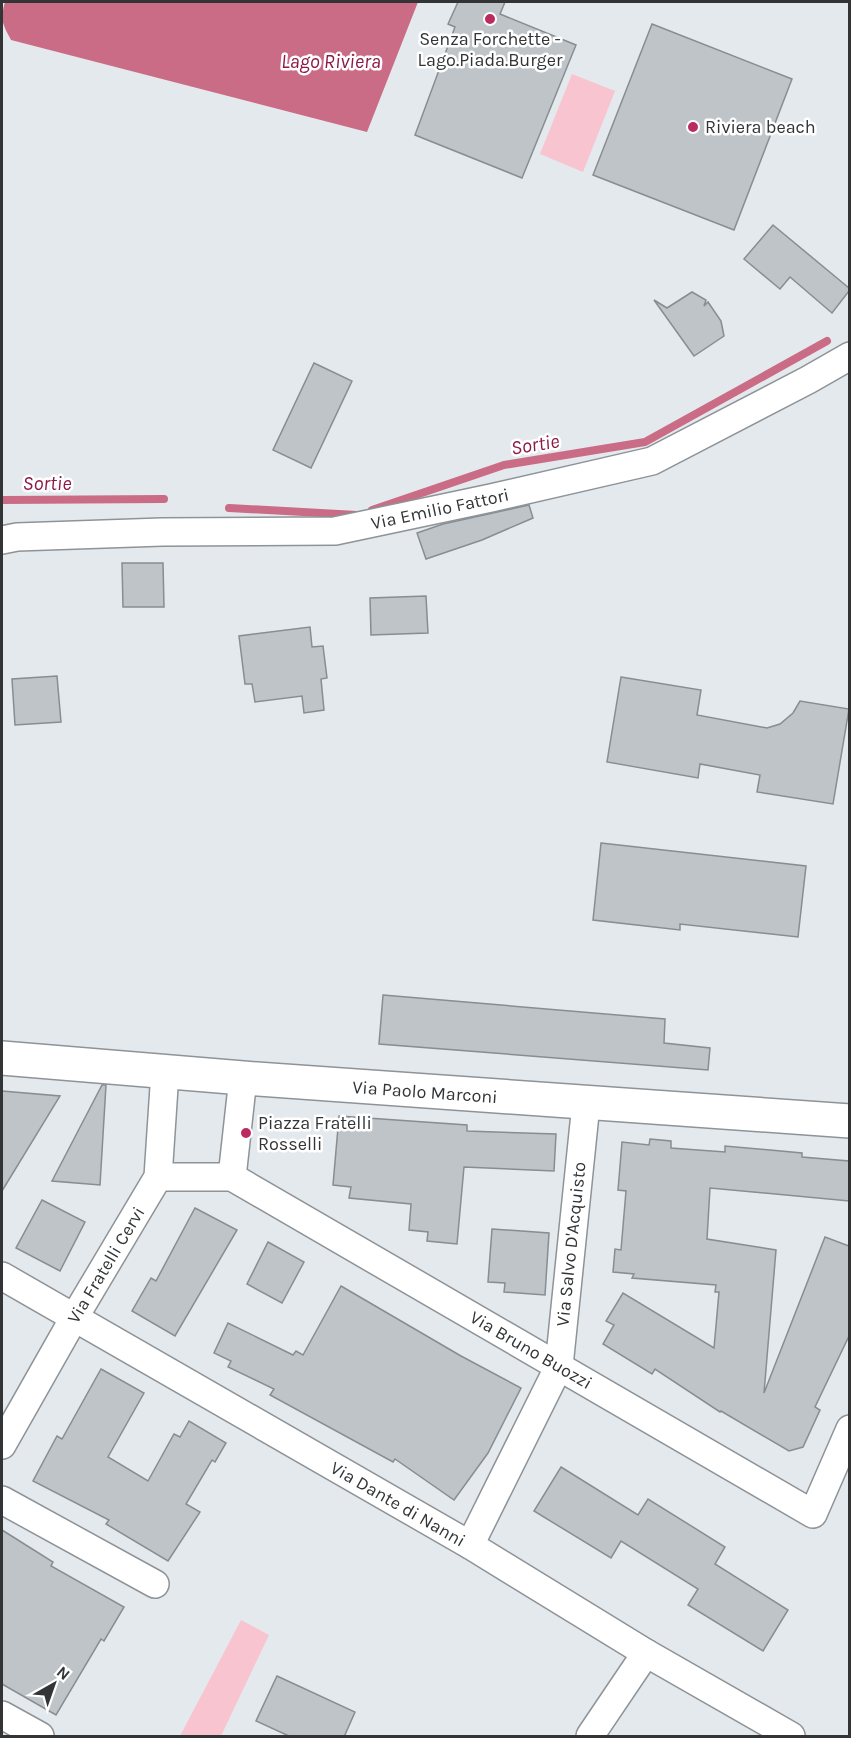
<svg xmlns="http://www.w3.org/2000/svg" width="851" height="1738" font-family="Karla,sans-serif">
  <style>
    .green { fill: #f8c4cf }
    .water { fill: #ca6c85 }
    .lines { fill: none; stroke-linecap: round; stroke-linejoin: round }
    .stream { stroke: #ca6c85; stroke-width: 8 }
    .building { fill: #bec4c8; stroke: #878d90; stroke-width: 1.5 }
    .street-casing { stroke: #8e9397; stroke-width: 30 }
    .secondary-casing { stroke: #8e9397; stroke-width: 36 }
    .street { stroke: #fff; stroke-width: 27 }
    .secondary { stroke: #fff; stroke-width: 33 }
    .poi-dot { fill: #ba2c60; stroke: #fff; stroke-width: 2 }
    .labels { text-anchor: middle; stroke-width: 5; stroke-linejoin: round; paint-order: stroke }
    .poi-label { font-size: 18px; fill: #323436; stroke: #fff; text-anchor: start }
    .street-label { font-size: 18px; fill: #323436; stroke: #fff }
    .water-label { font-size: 20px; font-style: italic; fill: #8c1a45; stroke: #fff }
  </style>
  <rect width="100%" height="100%" fill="#e4e9ed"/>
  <!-- green -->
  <g class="green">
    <polygon points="572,74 615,91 583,172 540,154"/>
    <polygon points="241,1620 269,1635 221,1736 180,1736"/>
  </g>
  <!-- water -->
  <path class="water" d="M5,2H418L367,132L11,40C2,23 0,20 5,2Z"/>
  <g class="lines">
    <!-- stream -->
    <g class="stream">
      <polyline points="2,500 164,499"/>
      <polyline points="229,508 357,515"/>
      <polyline points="372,510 504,465 645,442 827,341"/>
    </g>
  </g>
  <!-- building -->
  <g class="building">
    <polygon points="458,2 505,2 500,14 576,45 522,178 415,135 455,27 448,24"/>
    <polygon points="652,24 792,79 734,230 593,175"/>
    <polygon points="773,225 849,288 849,291 832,313 790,277 780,289 744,259"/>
    <polygon points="692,292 706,300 704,306 708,302 721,321 724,336 694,356 654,300 667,308"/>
    <polygon points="314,363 352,381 311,468 273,450"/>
    <polygon points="529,505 533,518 482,540 426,559 417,533 443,524"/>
    <polygon points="122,563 163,563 164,607 123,607"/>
    <polygon points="426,596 428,633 371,635 370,598"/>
    <polygon points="310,627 312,647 323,646 327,678 321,679 324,710 304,713 302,696 255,702 252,684 245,684 239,636"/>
    <polygon points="57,676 61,722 15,725 12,679"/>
    <polygon points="621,677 701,690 697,715 767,728 780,724 793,713 800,701 849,709 833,804 757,792 760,775 700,764 698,778 607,762"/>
    <polygon points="601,843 806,866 798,937 680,924 680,930 593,920"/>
    <polygon points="383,995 665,1019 664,1043 710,1048 708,1070 379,1044"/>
    <polygon points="102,1085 106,1085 100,1185 52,1181"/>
    <polygon points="2,1091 60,1096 2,1191"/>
    <polygon points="339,1116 467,1125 467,1131 556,1134 554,1171 464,1167 457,1244 427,1241 428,1232 409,1230 411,1204 349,1198 351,1187 333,1185"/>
    <polygon points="650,1139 671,1141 671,1148 725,1152 725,1146 802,1153 802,1157 849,1161 849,1201 710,1188 707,1239 776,1250 764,1393 825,1237 849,1246 849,1336 815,1407 820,1410 803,1447 789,1451 721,1411 720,1412 655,1369 652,1374 603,1344 614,1325 606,1321 623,1293 714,1348 719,1292 715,1292 716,1285 632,1278 634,1274 613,1272 615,1249 621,1250 626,1191 618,1190 622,1142 649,1145"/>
    <polygon points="42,1200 85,1222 60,1271 16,1248"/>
    <polygon points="195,1208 237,1230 175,1336 132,1311 151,1278 156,1281"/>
    <polygon points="492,1229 549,1233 545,1295 504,1292 505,1283 488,1282"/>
    <polygon points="268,1242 304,1262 282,1303 247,1284"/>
    <polygon points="341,1286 461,1356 521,1388 488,1453 454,1500 395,1459 393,1462 270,1395 274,1389 228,1367 231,1361 214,1353 228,1323 293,1355 296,1351 303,1355"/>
    <polygon points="101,1369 144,1393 108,1457 148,1481 174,1434 180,1437 189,1421 226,1443 215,1462 212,1460 186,1504 200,1512 168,1561 106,1524 109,1520 33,1481 57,1436 62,1439"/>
    <polygon points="561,1467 638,1515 648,1499 725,1547 715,1564 788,1610 763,1651 688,1605 698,1589 621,1541 611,1558 534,1511"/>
    <polygon points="2,1530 53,1562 51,1566 124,1607 104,1641 101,1639 56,1715 2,1684"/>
    <polygon points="277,1676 355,1712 344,1737 291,1737 256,1721"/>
  </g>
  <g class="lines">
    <defs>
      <g id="street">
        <polyline points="2,540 17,537 162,532 335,531 491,498 652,461 808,380 850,356"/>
        <polyline points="158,1177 232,1177 813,1514 850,1429"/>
        <polyline points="232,1177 243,1078"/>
        <polyline points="2,1276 470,1545 646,1653 791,1736"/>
        <polyline points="2,1445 74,1318 158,1177 165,1072"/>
        <polyline points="2,1500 155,1584"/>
        <polyline points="470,1545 559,1366 586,1104"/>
        <polyline points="2,1715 40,1736"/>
        <polyline points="590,1736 646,1653"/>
      </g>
      <polyline id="secondary" points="2,1058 243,1078 850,1121"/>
    </defs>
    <!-- street casing -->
    <use href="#street" class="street-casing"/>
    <!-- secondary casing -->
    <use href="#secondary" class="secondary-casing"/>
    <!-- street -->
    <use href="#street" class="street"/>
    <!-- secondary -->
    <use href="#secondary" class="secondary"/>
  </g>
  <!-- markers -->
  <g class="poi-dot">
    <circle cx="490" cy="19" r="6"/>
    <circle cx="693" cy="127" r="6"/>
    <circle cx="246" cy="1133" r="6"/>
  </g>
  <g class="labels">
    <!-- poi labels -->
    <g class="poi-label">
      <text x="490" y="45" text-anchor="middle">Senza Forchette -<tspan x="490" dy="21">Lago.Piada.Burger</tspan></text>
      <text x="705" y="133">Riviera beach</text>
      <text x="258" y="1129">Piazza Fratelli<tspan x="258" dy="21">Rosselli</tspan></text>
    </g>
    <!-- street labels -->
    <g class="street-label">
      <text transform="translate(440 509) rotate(-12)" y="6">Via Emilio Fattori</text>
      <text transform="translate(425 1092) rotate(4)" y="6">Via Paolo Marconi</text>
      <text transform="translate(571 1244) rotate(-84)" y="6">Via Salvo D'Acquisto</text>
      <text transform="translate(106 1265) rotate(-59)" y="6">Via Fratelli Cervi</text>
      <text transform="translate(531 1350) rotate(30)" y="6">Via Bruno Buozzi</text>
      <text transform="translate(398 1504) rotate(30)" y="6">Via Dante di Nanni</text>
    </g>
    <!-- water labels -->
    <g class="water-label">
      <text x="331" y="68">Lago Riviera</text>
      <text transform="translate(535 444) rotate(-9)" y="7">Sortie</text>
      <text x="47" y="490">Sortie</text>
    </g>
  </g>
  <!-- border -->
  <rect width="851" height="1738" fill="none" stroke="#323436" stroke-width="6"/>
  <!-- north arrow -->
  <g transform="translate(54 1684) rotate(40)" stroke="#ffffff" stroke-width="4.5" paint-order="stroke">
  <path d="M0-4.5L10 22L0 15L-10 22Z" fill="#323436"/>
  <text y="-9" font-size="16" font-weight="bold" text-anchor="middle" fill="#323436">N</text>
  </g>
</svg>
